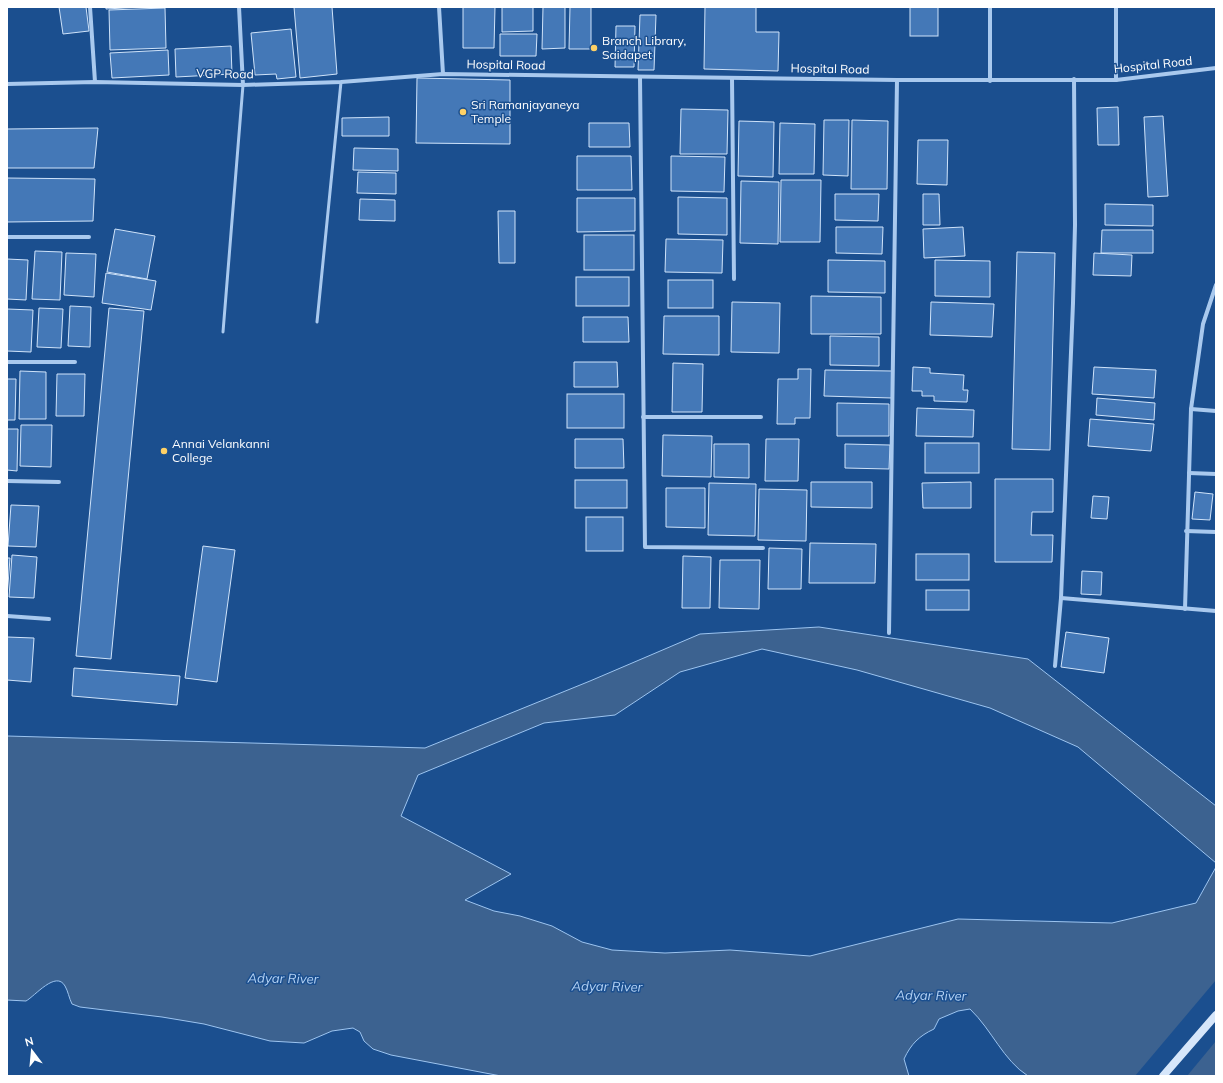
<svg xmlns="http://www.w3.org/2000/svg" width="1223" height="1083" font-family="Mulish,sans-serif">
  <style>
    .water { fill: #3c6290; stroke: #9cc4f0 }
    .pier { fill: #1b4f8f }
    .building { fill: #4478b7; stroke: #cfe3fa }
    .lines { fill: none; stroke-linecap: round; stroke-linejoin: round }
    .service { stroke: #a9c9ee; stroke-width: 3 }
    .minor { stroke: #a9c9ee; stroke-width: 4 }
    .secondary { stroke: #d6e6fa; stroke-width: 8 }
    .poi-dot { fill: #ffd166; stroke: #1b4f8f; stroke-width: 1.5 }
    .labels { text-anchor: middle; stroke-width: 3; stroke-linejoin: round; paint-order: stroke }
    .poi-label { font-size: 12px; fill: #fff; stroke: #1b4f8f; text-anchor: start }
    .street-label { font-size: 12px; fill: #fff; stroke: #1b4f8f }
    .water-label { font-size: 13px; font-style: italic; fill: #b5d3f5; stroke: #1b4f8f }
  </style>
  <rect width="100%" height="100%" fill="#1b4f8f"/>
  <!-- water -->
  <path class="water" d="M819,627L1028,659L1216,806V863L1078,747L990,708L857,670L762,649L680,672L615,715L544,723L418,775L401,816L511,874L465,900L494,911L520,916L552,926L582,942L612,950L665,953L730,950L810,956L958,919L1112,923L1196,903L1216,867V1076H1028C1003,1060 992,1030 970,1009L958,1011L939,1019L934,1029C919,1036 911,1044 904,1059L909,1076H501L391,1055L373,1049L364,1041L360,1032L353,1028L332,1031L304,1043L270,1041L204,1024L162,1017L80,1007L72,1004C69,998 68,991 65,986C56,970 35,996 26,1001L7,1000V736L425,748L590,681L700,634Z"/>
  <!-- pier -->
  <polygon class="pier" points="1216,980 1216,1041 1187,1076 1135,1076"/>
  <!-- building -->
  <g class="building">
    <polygon points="59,7 86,7 89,31 63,34"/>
    <polygon points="106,7 141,7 106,9"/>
    <polygon points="294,7 332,7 337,74 300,78"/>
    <polygon points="463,7 495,7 494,48 463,48"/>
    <polygon points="502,7 533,7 533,31 502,32"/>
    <polygon points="543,7 565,7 565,48 542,49"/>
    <polygon points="570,7 591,7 591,49 569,49"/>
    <polygon points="705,7 756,7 756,32 779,32 778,71 704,69"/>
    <rect x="910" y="7" width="28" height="29"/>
    <polygon points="165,8 166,48 110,50 109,10"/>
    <polygon points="640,15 656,15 654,70 638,70"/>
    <polygon points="616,26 635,26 634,67 615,67"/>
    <polygon points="291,29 296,77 277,79 276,74 255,75 251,33"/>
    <polygon points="500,34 537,34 536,56 500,56"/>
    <polygon points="231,46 232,74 176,77 175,49"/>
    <polygon points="168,50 169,75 112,78 110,53"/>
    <polygon points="417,78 510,80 510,144 416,143"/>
    <polygon points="1118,107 1119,145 1098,145 1097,108"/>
    <polygon points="681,109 728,110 727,154 680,154"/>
    <polygon points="1163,116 1168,196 1148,197 1144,117"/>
    <polygon points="389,117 389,136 342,136 342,118"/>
    <polygon points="824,120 849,120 848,176 823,175"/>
    <polygon points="852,120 888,121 887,189 851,189"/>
    <polygon points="739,121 774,122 773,177 738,176"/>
    <polygon points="589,123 629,123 630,147 589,147"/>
    <polygon points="780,123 815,124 814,174 779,174"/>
    <polygon points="98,128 94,168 7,168 7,129"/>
    <polygon points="918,140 948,140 947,185 917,184"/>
    <polygon points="354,148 398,149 398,171 353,170"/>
    <polygon points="577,156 631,156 632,190 577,190"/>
    <polygon points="671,156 725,157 724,192 671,191"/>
    <polygon points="358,172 396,173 396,194 357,193"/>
    <polygon points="7,178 95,179 93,221 7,222"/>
    <polygon points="781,180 821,180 820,242 780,242"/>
    <polygon points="741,181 779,182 778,244 740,243"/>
    <polygon points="835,194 879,194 878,221 835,220"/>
    <polygon points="923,194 939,194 940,225 923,225"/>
    <polygon points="678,197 727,198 727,235 678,234"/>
    <polygon points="577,198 635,198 635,231 577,232"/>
    <polygon points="360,199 395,200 395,221 359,220"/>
    <polygon points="1105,204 1153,205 1153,226 1105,225"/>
    <polygon points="498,211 515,211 515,263 499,263"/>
    <polygon points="836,227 883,227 882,254 836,253"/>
    <polygon points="963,227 965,256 924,258 923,229"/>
    <polygon points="115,229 155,236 147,279 107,272"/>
    <polygon points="1102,230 1153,230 1153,253 1101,253"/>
    <rect x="584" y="235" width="50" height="35"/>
    <polygon points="666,239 723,240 722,273 665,272"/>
    <polygon points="35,251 62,252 60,300 32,299"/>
    <polygon points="1017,252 1055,253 1050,450 1012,449"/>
    <polygon points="66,253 96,254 94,297 64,295"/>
    <polygon points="1094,253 1132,255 1131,276 1093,275"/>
    <polygon points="7,259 28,260 26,300 7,299"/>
    <polygon points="828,260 885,261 885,293 828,292"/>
    <polygon points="935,260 990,261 990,297 935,296"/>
    <polygon points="106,273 156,281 151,310 102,303"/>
    <rect x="576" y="277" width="53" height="29"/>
    <rect x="668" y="280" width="45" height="28"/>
    <polygon points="811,296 881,297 881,334 811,334"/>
    <polygon points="732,302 780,303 779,353 731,352"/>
    <polygon points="931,302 994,304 992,337 930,335"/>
    <polygon points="70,306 91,307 90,347 68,346"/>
    <polygon points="39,308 63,309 61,348 37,347"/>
    <polygon points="109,308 144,311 111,659 76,656"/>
    <polygon points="7,309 33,310 31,352 7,351"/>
    <polygon points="664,316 719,316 719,355 663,354"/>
    <polygon points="583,317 628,317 629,342 583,342"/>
    <polygon points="830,336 879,337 879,366 830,365"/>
    <polygon points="574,362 617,362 618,387 574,387"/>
    <polygon points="673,363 703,364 702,412 672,412"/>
    <polygon points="913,367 930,368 930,373 964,375 963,390 968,390 967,402 934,401 934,396 922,396 922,391 912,391"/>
    <polygon points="1094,367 1156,370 1154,398 1092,394"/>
    <polygon points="798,369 811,369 810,418 795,418 795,424 777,424 778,379 798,379"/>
    <polygon points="825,370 892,371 892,398 824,396"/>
    <polygon points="20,371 46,372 46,419 19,419"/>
    <polygon points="57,374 85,374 84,416 56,416"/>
    <polygon points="7,379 16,379 15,420 7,420"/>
    <rect x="567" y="394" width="57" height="34"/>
    <polygon points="1097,398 1155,403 1154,420 1096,415"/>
    <polygon points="837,403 889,404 889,436 837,436"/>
    <polygon points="917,408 974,410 973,437 916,436"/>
    <polygon points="1090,419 1154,424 1151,451 1088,446"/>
    <polygon points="21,425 52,425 51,467 20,466"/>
    <polygon points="7,429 18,429 17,471 7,470"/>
    <polygon points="663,435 712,436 711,477 662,476"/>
    <polygon points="575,439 623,439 624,468 575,468"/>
    <polygon points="766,439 799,439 798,481 765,481"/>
    <rect x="925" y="443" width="54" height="30"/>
    <polygon points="714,444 749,444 749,478 714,477"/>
    <polygon points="845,444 890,445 889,469 845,468"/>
    <polygon points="995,479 1053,479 1053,512 1032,512 1031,535 1053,535 1052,562 995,562"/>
    <rect x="575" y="480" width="52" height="28"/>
    <polygon points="811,482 872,482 872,508 811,507"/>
    <polygon points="971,482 971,508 923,508 922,483"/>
    <polygon points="709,483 756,484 755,536 708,535"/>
    <polygon points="666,488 705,488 705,528 666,527"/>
    <polygon points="759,489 807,490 806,541 758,540"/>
    <polygon points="1195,492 1213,494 1210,520 1192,519"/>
    <polygon points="1093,496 1109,497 1107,519 1091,518"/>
    <polygon points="11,505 39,506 36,547 8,546"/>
    <rect x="586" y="517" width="37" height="34"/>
    <polygon points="810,543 876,544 875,583 809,583"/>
    <polygon points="203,546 235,550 217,682 185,678"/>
    <polygon points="769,548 802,549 801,589 768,589"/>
    <rect x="916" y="554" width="53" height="26"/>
    <polygon points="12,555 37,557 34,598 9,597"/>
    <polygon points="683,556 711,557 710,608 682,608"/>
    <polygon points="7,558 10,558 7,598"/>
    <polygon points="720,560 760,560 759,609 719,608"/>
    <polygon points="1082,571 1102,572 1101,595 1081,594"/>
    <rect x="926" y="590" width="43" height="20"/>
    <polygon points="1066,632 1109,638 1104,673 1061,667"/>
    <polygon points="7,637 34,638 31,682 7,680"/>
    <polygon points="74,668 180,676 177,705 72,696"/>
  </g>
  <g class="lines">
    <!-- service -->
    <g class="service">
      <polyline points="317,322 341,82"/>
      <polyline points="223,332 243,85"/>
    </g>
    <!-- minor -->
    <g class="minor">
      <polyline points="90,7 95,82"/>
      <polyline points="239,7 243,85"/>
      <polyline points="439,7 443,74"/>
      <polyline points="1116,7 1116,80"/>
      <polyline points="640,77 645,547 763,548"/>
      <polyline points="732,78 734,279"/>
      <polyline points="990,81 990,7"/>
      <polyline points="7,84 95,82 243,85 341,82 443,74 897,80 1116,80 1216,68"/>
      <polyline points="7,237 89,237"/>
      <polyline points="7,362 75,362"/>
      <polyline points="1191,409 1216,411"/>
      <polyline points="643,417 761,417"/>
      <polyline points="1189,473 1216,474"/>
      <polyline points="7,481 59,482"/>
      <polyline points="1186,531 1216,532"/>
      <polyline points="1061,598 1216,611"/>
      <polyline points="1185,609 1191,409 1203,324 1216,285"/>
      <polyline points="7,616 49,619"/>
      <polyline points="889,633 897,80"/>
      <polyline points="1055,666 1061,598 1073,303 1075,225 1074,79"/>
    </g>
    <!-- secondary -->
    <polyline class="secondary" points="1163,1076 1216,1015"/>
  </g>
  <!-- markers -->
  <g class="poi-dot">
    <circle cx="594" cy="48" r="4"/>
    <circle cx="463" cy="112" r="4"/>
    <circle cx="164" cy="451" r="4"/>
  </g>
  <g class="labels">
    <!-- poi labels -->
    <g class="poi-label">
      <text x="602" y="45">Branch Library,<tspan x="602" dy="14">Saidapet</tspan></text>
      <text x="471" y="109">Sri Ramanjayaneya<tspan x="471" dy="14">Temple</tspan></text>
      <text x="172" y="448">Annai Velankanni<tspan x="172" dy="14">College</tspan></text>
    </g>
    <!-- street labels -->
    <g class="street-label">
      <text transform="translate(506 65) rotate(1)" y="4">Hospital Road</text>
      <text transform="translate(1153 65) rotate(-6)" y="4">Hospital Road</text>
      <text transform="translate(830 69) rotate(1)" y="4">Hospital Road</text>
      <text transform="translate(225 74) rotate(1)" y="4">VGP Road</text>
    </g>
    <!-- water labels -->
    <g class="water-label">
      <text transform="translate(283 978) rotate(1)" y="5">Adyar River</text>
      <text transform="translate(607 986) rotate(1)" y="5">Adyar River</text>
      <text transform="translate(931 995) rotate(1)" y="5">Adyar River</text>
    </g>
  </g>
  <!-- border -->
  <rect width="1223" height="1083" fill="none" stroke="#ffffff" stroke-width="16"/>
  <!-- north arrow -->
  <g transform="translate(32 1051) rotate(344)" stroke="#1b4f8f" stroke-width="3" paint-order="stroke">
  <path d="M0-3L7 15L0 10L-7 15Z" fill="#ffffff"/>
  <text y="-6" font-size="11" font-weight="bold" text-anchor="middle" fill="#ffffff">N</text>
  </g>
</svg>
